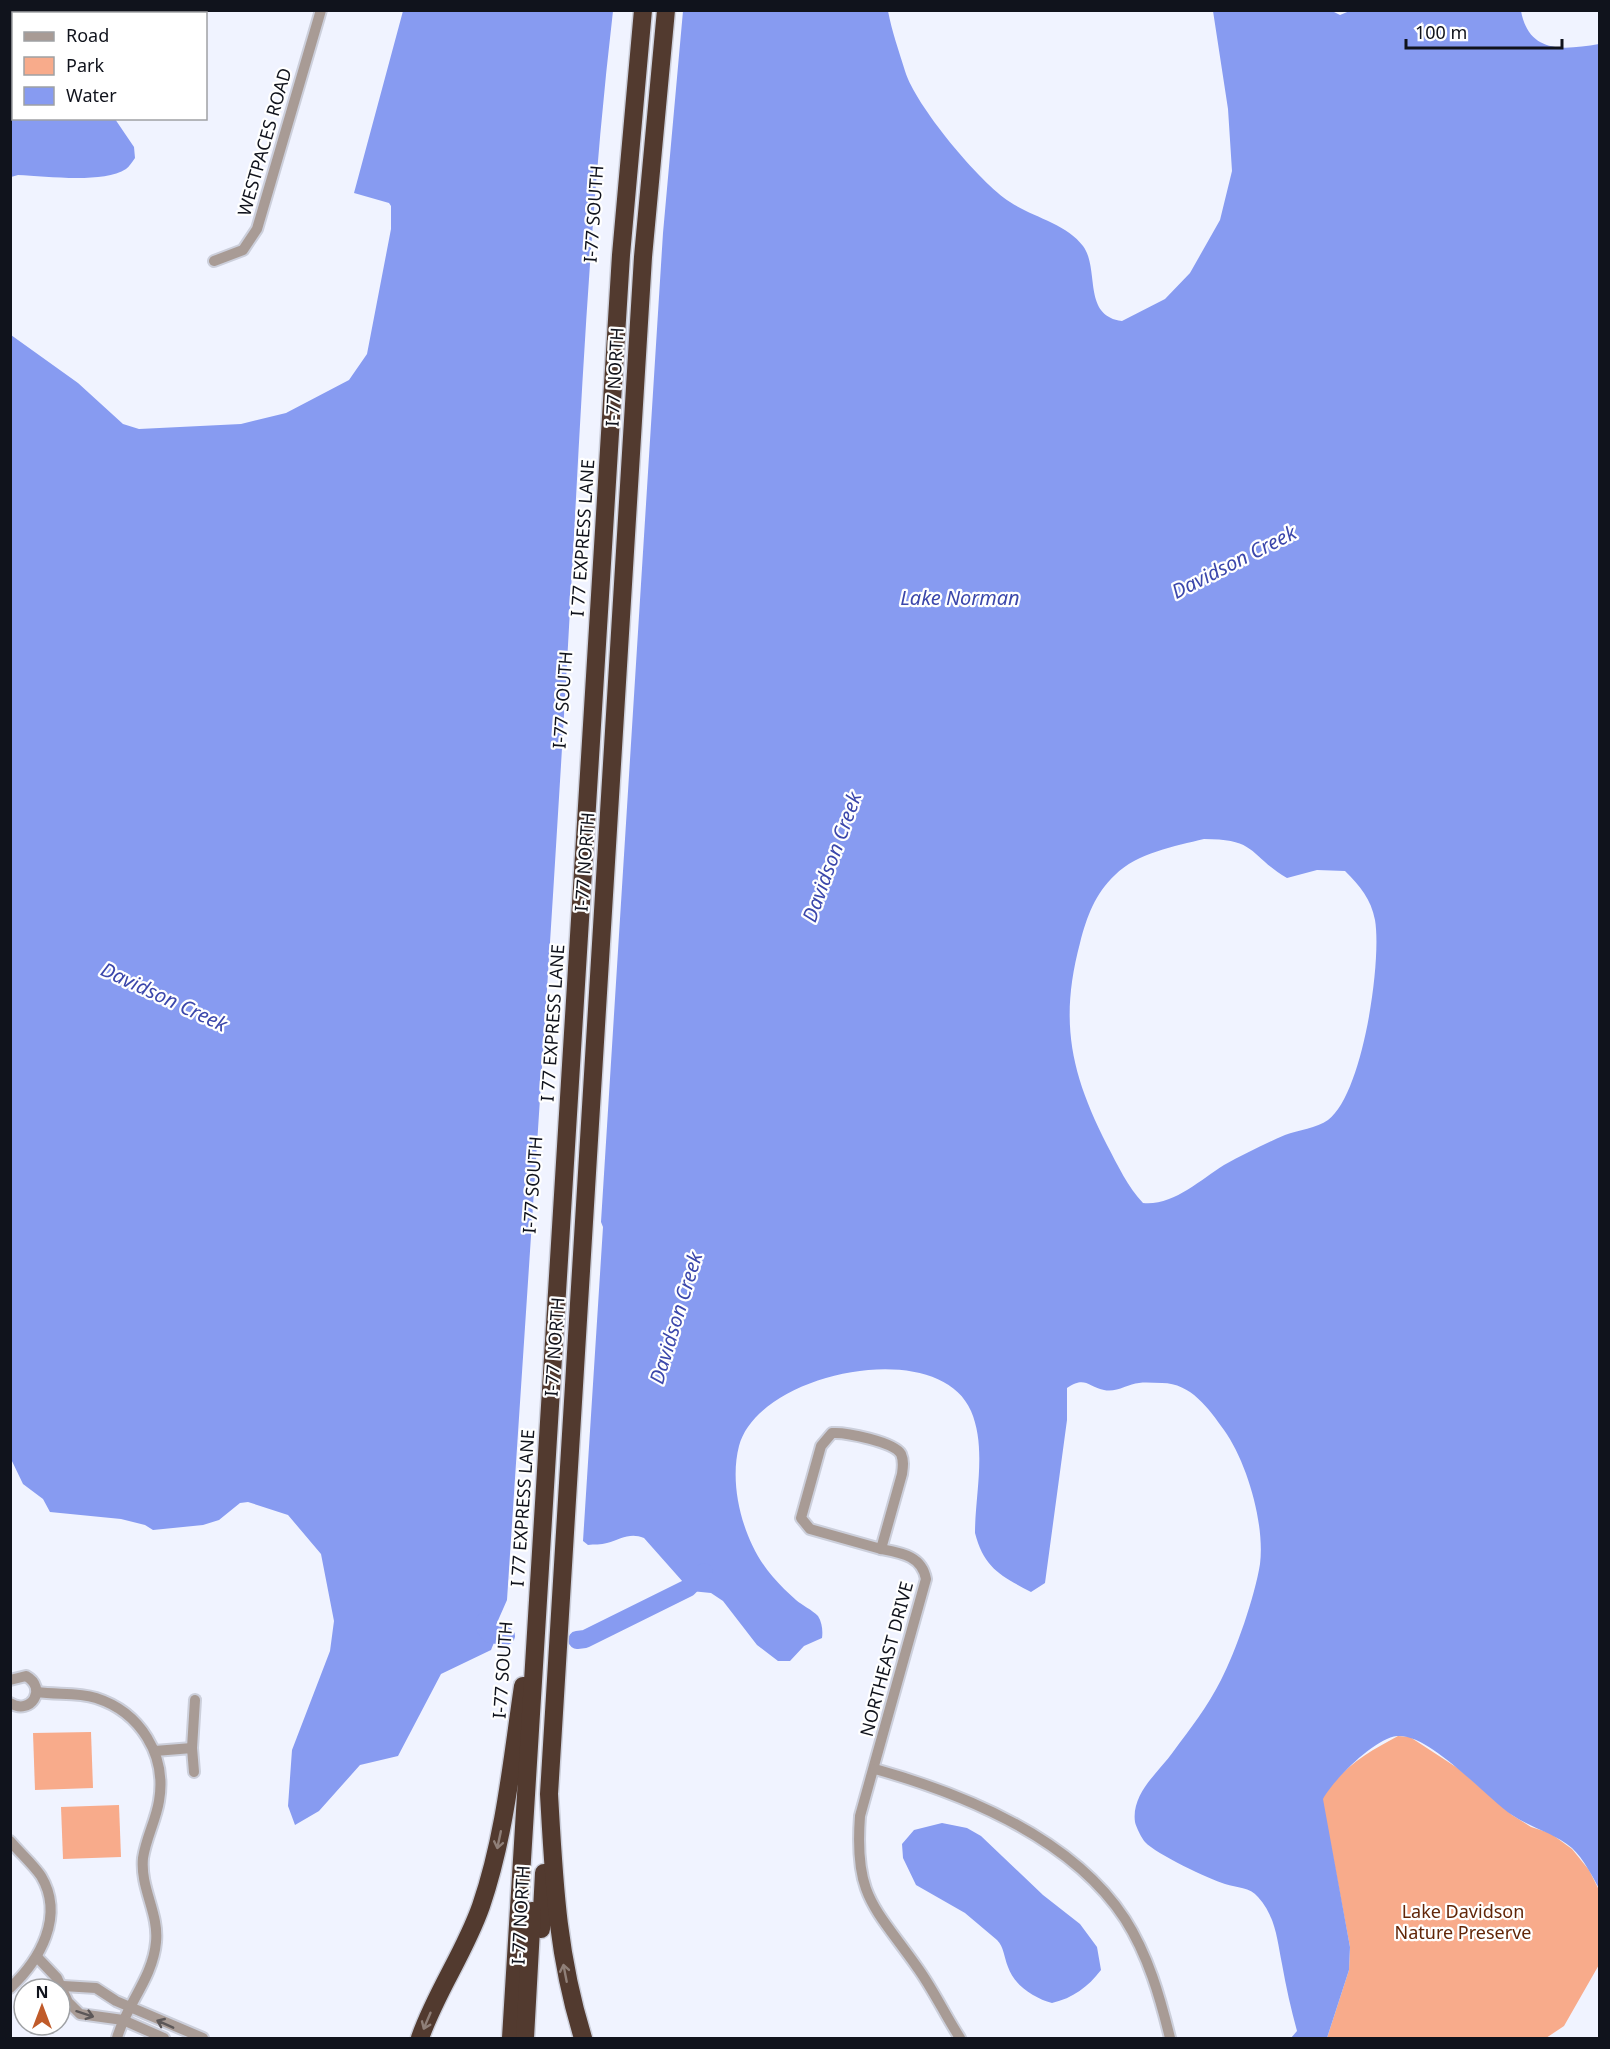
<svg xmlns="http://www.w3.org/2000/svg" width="1610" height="2049" font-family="'Noto Sans',sans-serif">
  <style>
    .green { fill: #f8ab8b }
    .water { fill: #879bf1; fill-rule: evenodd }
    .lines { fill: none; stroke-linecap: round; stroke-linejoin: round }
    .river { stroke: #879bf1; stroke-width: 18 }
    .minor-casing { stroke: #cccfdb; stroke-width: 14 }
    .motorway-casing { stroke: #cccfdb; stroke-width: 21 }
    .minor { stroke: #a89b95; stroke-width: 10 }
    .motorway { stroke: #523a2f; stroke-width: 18 }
    .oneway { stroke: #8f7f78 }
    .oneway2 { stroke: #5c5758 }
    .labels { text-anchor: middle; stroke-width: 4.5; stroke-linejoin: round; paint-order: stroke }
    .street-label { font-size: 18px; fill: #10131c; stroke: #fff }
    .park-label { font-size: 18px; fill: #622608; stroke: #fff }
    .water-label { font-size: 20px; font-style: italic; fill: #3b47ab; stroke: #fff }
  </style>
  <rect width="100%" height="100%" fill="#f0f3ff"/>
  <!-- green -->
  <g class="green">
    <polygon points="91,1732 93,1788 35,1790 33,1733"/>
    <path d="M1398,1736L1410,1737L1459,1769L1512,1815L1531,1827L1550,1833L1572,1849L1589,1870L1599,1890L1600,1963L1564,2026L1546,2038H1327L1349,1970L1350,1947L1322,1799C1339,1769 1368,1752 1398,1736Z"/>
    <polygon points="119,1805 121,1857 63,1859 61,1807"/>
  </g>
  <!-- water -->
  <g class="water">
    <path d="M11,10L28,11L30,13L14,14V118L115,119L134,147L135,158C132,162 129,167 126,169C102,184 46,176 18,175L11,177Z"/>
    <path d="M403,11H613C587,233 579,458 566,681C548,988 527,1294 507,1600L496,1625L497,1635L491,1650L441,1674L398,1756L360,1765L319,1811L295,1825L288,1806L292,1750L330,1651L334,1621L321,1554L288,1515L248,1502L240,1503L219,1520L203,1525L153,1530L145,1525L121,1519L50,1512L43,1499L23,1484L11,1459V335L78,383L123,424L139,429L241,424L286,413L349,380L367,354L391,229V206L389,203L354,193Z"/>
    <path d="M1332,11L1340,15L1352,10L1521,11C1529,54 1563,50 1599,44L1600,1890C1592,1876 1584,1859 1572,1848C1554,1833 1531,1828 1512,1815C1485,1797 1430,1733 1397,1736C1375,1738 1333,1780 1323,1799L1350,1947L1349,1970L1327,2038H1291L1297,2031C1291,2009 1286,1987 1282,1964C1277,1940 1276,1917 1258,1897C1250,1887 1237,1888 1225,1884C1209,1879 1156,1854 1145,1842C1142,1839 1136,1827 1135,1822C1131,1793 1159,1772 1173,1752C1190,1729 1208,1706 1221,1680C1236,1651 1255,1596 1260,1564C1265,1524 1247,1462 1224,1430C1209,1409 1191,1383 1162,1383C1154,1383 1146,1382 1139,1383C1128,1384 1116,1393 1104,1390C1087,1386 1085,1376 1067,1388V1420L1045,1583L1031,1592C1001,1576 984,1568 975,1533C975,1495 987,1448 971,1411C939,1335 758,1372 739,1446C728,1488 745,1546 773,1577C780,1585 788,1593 796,1600C802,1605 812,1610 818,1616C822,1622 823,1631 822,1638L804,1646L790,1661H778L757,1645L723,1601L711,1593L691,1591L644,1538C630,1532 621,1539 607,1543C601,1545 594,1544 588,1545L583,1541L603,1227L601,1222L663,233L683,11H888C892,32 899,51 905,71C915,105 980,183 1010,202C1032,217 1067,224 1083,246C1100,269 1082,316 1122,321L1165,299L1190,273L1220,220L1232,171L1228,109L1213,11ZM1204,839C1258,839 1248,855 1287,878L1317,870L1345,871C1360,886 1371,899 1375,920C1382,961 1363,1094 1328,1120C1317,1128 1298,1130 1285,1135C1264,1144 1244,1154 1224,1165C1200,1180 1173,1206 1143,1203C1128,1187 1118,1166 1107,1145C1071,1074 1059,1022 1080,943C1087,916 1095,894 1115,875C1137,853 1175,846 1204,839Z"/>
    <path d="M942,1823L967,1828L981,1836L1043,1895L1080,1924L1097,1947L1101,1970C1088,1987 1073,1998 1052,2003C1034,1998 1014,1985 1008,1967C1004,1957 1004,1947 997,1940L965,1913L916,1885L903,1858L902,1844L914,1830Z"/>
  </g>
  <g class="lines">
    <!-- river -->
    <g class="river">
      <polyline points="485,1621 485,1628 490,1634 506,1636"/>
      <polyline points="577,1640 585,1639 688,1588 704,1572"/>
    </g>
    <defs>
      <g id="minor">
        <polyline points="214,261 243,250 257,229 321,10"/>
        <path d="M832,1433C846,1432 894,1442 901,1454C904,1461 903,1467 902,1474L881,1549L810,1529L801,1518L821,1446Z"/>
        <path d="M881,1549C902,1553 922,1556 926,1579L860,1816C854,1896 874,1906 917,1967C933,1989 945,2015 960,2038"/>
        <path d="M10,1680L26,1676C48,1688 31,1716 10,1703"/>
        <path d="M37,1692C57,1695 77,1692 96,1698C140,1712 167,1755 159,1801C156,1820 146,1838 143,1858C140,1888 159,1913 156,1942C153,1978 126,2005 117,2038"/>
        <polyline points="192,1748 195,1700"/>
        <polyline points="155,1751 192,1748 194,1772"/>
        <path d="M875,1769C964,1794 1072,1838 1125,1919C1148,1955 1160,1997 1170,2038"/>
        <path d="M10,1841C20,1853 32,1863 41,1876C65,1916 40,1960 10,1988"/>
        <polyline points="38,1958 57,1978 68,2002 80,2014 123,2020 164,2038"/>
        <polyline points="63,1986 96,1988 116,2001 203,2038"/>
      </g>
      <g id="motorway">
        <polyline points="541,1929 544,1873"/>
        <path d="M420,2038C436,1992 465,1952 481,1906C505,1836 512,1760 523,1686"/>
        <polyline points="511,2038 621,255 643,10"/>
        <polyline points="525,2038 532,1911"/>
        <path d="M583,2038C557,1954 554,1882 549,1794L643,257L666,10"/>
      </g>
    </defs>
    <!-- minor casing -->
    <use href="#minor" class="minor-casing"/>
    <!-- motorway casing -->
    <use href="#motorway" class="motorway-casing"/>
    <!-- minor -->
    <use href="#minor" class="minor"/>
    <!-- motorway -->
    <use href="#motorway" class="motorway"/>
  </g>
  <!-- one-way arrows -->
  <defs><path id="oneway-shaft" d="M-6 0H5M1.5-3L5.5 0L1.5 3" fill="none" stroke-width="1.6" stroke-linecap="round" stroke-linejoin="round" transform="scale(1.5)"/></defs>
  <g class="oneway">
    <use href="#oneway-shaft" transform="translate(499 1840) rotate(102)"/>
    <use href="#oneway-shaft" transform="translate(565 1973) rotate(-101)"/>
    <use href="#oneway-shaft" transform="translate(427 2021) rotate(113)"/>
  </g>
  <g class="oneway2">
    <use href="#oneway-shaft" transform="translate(85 2014) rotate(18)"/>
    <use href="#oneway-shaft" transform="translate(165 2024) rotate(-156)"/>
  </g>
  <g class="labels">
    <!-- street labels -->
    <g class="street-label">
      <text transform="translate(265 142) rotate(-74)" y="6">WESTPACES ROAD</text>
      <text transform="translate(594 214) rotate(-86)" y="6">I-77 SOUTH</text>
      <text transform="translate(615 377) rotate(-87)" y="6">I-77 NORTH</text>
      <text transform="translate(583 538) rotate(-86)" y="6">I 77 EXPRESS LANE</text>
      <text transform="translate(563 700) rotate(-86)" y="6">I-77 SOUTH</text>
      <text transform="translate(585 862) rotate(-86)" y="6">I-77 NORTH</text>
      <text transform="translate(553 1023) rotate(-86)" y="6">I 77 EXPRESS LANE</text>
      <text transform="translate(533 1185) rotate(-86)" y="6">I-77 SOUTH</text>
      <text transform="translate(555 1347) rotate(-86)" y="6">I-77 NORTH</text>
      <text transform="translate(523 1508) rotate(-86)" y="6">I 77 EXPRESS LANE</text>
      <text transform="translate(887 1659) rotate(-75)" y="6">NORTHEAST DRIVE</text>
      <text transform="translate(503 1670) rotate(-86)" y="6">I-77 SOUTH</text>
      <text transform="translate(521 1915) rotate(-87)" y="6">I-77 NORTH</text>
    </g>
    <!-- park labels -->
    <g class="park-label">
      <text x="1463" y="1918">Lake Davidson<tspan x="1463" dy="21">Nature Preserve</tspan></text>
    </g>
    <!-- water labels -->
    <g class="water-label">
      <text transform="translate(1234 562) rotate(-27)" y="7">Davidson Creek</text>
      <text x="960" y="605">Lake Norman</text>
      <text transform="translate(832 857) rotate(-70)" y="7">Davidson Creek</text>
      <text transform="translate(164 997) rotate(25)" y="7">Davidson Creek</text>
      <text transform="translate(676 1318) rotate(-73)" y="7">Davidson Creek</text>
    </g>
  </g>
  <!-- border -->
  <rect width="1610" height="2049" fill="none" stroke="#10131c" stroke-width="24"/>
  <!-- legend -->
  <rect x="12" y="12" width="195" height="108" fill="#ffffff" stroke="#9fa1a4" stroke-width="1.5"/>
  <rect x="24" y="32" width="30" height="9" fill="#a89b95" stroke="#9fa1a4" stroke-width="1.5"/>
  <text x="66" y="42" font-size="18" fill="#10131c">Road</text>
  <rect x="24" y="57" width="30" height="18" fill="#f8ab8b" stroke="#9fa1a4" stroke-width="1.5"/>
  <text x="66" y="72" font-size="18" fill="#10131c">Park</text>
  <rect x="24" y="87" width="30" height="18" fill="#879bf1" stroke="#9fa1a4" stroke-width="1.5"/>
  <text x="66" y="102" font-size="18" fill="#10131c">Water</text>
  <!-- north arrow -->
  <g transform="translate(42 2007)"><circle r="28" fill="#ffffff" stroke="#9fa1a4" stroke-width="1.5"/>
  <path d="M0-4.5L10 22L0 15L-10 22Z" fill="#c05b2a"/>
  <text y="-9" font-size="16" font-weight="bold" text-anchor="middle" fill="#10131c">N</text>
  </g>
  <!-- scale -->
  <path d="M1406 39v9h156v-9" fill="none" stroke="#10131c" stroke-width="3"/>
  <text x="1415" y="39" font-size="18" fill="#10131c" stroke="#ffffff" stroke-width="4.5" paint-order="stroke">100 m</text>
</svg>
